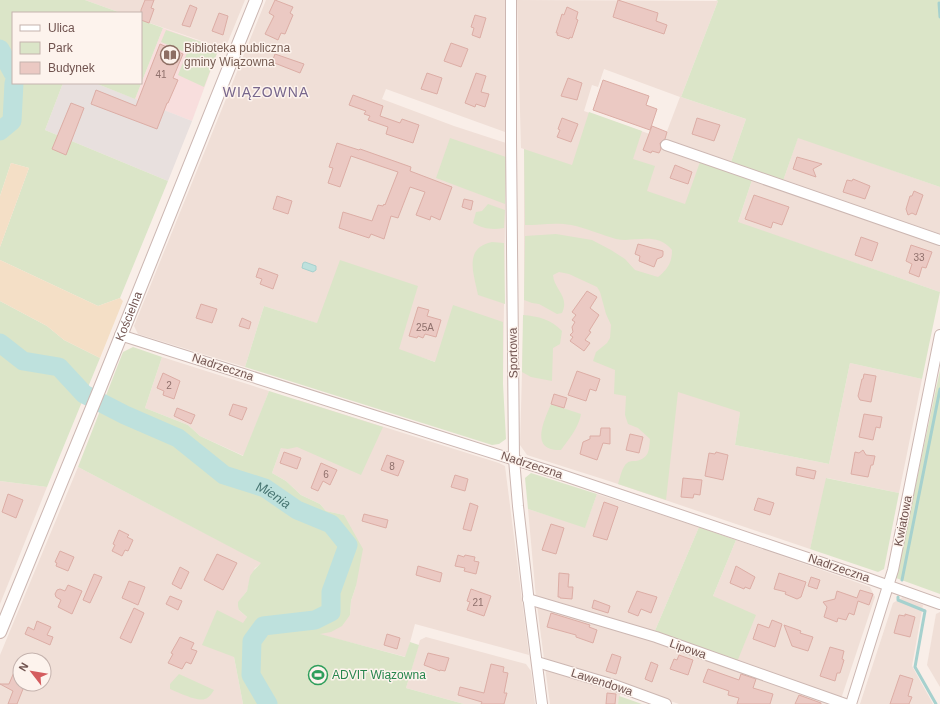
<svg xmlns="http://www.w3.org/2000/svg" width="940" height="704" font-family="Helvetica,sans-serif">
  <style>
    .residential { fill: #f0dfd7; fill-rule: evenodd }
    .commercial { fill: #f8dedd }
    .industrial { fill: #e8e0de }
    .green { fill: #dbe5c8 }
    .sand { fill: #f4dfc6 }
    .water { fill: #bee1dd; stroke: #a6d1ce }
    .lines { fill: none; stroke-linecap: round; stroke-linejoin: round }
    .stream { stroke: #a6d1ce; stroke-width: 3 }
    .river { stroke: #bee1dd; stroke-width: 19 }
    .building { fill: #ebc9c3; stroke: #dcada5 }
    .minor-casing { stroke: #ccb7b2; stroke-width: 12 }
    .tertiary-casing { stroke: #ccb7b2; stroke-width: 14 }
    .minor { stroke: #fff; stroke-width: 10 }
    .tertiary { stroke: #fff; stroke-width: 12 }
    .labels { text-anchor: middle; stroke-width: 3; stroke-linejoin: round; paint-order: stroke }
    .number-label { font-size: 10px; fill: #8f706c }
    .education-label { font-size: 12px; fill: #785e54; stroke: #fdf3ed; text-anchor: start }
    .street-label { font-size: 12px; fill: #70534f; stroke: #fdf3ed }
    .leisure-label { font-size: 12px; fill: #27864d; stroke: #fdf3ed; text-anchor: start }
    .water-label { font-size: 13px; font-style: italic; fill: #457370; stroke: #fdf3ed }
    .quarter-label { font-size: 14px; letter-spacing: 1px; fill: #77668c; stroke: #fdf3ed }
  </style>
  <rect width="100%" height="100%" fill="#f9eee8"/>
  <!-- residential -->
  <g class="residential">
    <polygon points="85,0 245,0 225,49 141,20 141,13 121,13"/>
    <polygon points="266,0 505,0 505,132 386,89 382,99 454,126 506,143 503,384 264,306 245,367 138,334 134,326"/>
    <path d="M517,0L718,1L681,97L746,119L731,162L665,140L661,149L700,162L738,222L752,180L940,244V292L768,233L735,445L829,464L850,363L922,379L899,493L827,478L810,549L609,481L527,455L520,445L524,300V149L521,148ZM604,69L680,97L664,139L584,111L592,85L598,87Z"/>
    <polygon points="798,137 940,187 940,234 783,181"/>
    <polygon points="162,357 269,391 244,456 200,436 188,425 145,408"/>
    <polygon points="298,400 499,463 505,466 529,655 415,624 406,657 318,634 350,615 351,601 356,586 344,515 326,511 320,504 301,495 286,481 272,473"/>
    <path d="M78,467L262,563L255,568L251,576L247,591L243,596L239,610L247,617L234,657L243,704H0V655ZM20,660H44V684H20Z"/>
    <polygon points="0,481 47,487 0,604"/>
    <polygon points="597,494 699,527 654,633 536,598 528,509 585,527"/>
    <polygon points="736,540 870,587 875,597 841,699 737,662 713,596"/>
    <polygon points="903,597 923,605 912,666 933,704 860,704 893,603"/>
    <polygon points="537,605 637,635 837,704 679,704 544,659"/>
    <polygon points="940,612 940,687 927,665 936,614"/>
    <polygon points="426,637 526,664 531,671 535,704 464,704 406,688 420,640"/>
    <polygon points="545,667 621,690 618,704 550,704"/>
  </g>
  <!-- commercial -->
  <polygon class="commercial" points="163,28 219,48 192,121 135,99"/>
  <!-- industrial -->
  <polygon class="industrial" points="63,83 95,83 192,121 168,181 45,130"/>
  <!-- green -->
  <g class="green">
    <polygon points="0,0 85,0 121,13 13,13 13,83 63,83 45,130 168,181 120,298 98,306 0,260 0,247 29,168 11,163 0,196"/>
    <polygon points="716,0 940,0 940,187 798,138 783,181 731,162 746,119 681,97 718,1"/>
    <polygon points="141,20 163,28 135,99 95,83 141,83"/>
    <polygon points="166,30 219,48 204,87 178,75 187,53 161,42"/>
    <path d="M589,112L642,131L633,159L655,166L647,191L685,204L700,162L752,180L738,222L940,292L922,379L850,363L829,464L735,445L740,412L678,392L666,500L618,484C620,478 622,467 627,463C629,461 633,461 636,461C649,458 649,451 650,439L638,428L628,424L625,415L626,396L614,394L615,370L593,361L596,352L607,343L610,338L611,325L606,314L600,292L597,287L569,274L559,272L553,275C554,290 570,296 562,313L557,314L539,304L532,303L524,300L525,236L556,234L592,240L611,250L625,259L635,270L658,277C668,269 672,262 672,250C656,231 635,243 616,239C601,235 587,228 571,225C556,222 540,225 525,225L524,149L572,165Z"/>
    <polygon points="450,138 506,157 505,204 436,178"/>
    <path d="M488,204L505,210L504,228C492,230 484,229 473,223L476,212L482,211Z"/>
    <path d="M492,242L504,243L505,304L478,295C474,274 463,248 492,242Z"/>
    <polygon points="340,260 418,286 399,349 435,362 453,305 503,322 503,384 506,439 499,444 492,445 245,367 264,306 317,323"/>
    <polygon points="0,301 47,326 64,340 100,358 47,487 0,481"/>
    <path d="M523,315C538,316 552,320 562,331L560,344L553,348L552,381L531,377L522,372Z"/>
    <polygon points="133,347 162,357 145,408 188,425 200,436 243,456 269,391 383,427 361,475 297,447 288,449 281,448 272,473 286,481 301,495 320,504 326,511 344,515 363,549 356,586 351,601 350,615 342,626 331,632 320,634 405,657 410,642 419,645 406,688 464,704 243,704 234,657 202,645 217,610 243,623 247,617 239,610 238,606 238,602 247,591 250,576 254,570 261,563 78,467 123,352"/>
    <polygon points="940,370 940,594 896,578"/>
    <path d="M551,404L581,414C579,427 569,439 561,450C529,451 544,421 551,404Z"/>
    <polygon points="531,473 597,494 585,528 528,509 525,478"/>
    <polygon points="826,478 899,493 884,569 878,572 810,549"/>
    <polygon points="699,527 736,540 713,596 756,615 737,662 654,633"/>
    <path d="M179,674L214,690C212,693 209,698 205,699C198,702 177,692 170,689V684Z"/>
    <polygon points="619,696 642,704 618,704"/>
  </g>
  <!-- sand -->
  <g class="sand">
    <polygon points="11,163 29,168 0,247 0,196"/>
    <polygon points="0,260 98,306 120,298 123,301 100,358 64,340 47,326 0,301"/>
  </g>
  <!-- water -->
  <polygon class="water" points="305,262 316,266 316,270 313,272 302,268 303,263"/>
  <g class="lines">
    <!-- stream -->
    <g class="stream">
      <polyline points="939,3 940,17"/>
      <polyline points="902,580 940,389"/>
      <polyline points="898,597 898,600 925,611 915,667 936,704"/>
    </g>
    <!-- river -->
    <g class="river">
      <polyline points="0,49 13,73"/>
      <polyline points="0,131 12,121 14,83"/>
      <path id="s1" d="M0,343L23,361L59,367L84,394L125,415L178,438L224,475L265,488L297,510L331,524L348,545L331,592V612L315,620L263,626L252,641L251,675L268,704"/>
    </g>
  </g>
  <!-- building -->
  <g class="building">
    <polygon points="145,0 154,0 151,8 154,9 149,23 141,20 141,10"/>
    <polygon points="275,0 293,7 290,13 293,15 285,34 281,33 278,40 265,34 274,16 269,13"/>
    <polygon points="618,0 658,13 656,21 667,25 664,34 613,17"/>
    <polygon points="190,5 197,8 190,27 182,25"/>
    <polygon points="567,7 578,12 576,19 578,20 572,38 570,37 569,39 557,35 558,33 556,33 562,14 564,15"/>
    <polygon points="219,13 228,16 223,35 212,31"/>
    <polygon points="475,15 486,18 480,38 472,35 474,28 471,27"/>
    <polygon points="451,43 468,49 461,67 444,61"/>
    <polygon points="160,44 183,54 173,78 178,80 168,103 167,103 157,129 91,104 96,90 136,106"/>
    <polygon points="275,54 304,64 300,73 272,62"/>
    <polygon points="427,73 442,78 437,94 421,89"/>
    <polygon points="476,73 486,76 481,92 489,94 485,107 476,104 475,107 465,103"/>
    <polygon points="568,78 582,83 577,100 561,96"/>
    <polygon points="603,80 649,96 646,105 657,109 650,130 593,110"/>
    <polygon points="353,95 383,106 380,116 400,123 402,119 419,125 413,143 386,134 388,127 368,120 370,116 364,114 366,111 349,105"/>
    <polygon points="71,103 84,108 66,155 52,149"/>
    <polygon points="562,118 578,124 571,142 557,137 560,130 558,129"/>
    <polygon points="697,118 720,125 714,141 692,134"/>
    <polygon points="652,126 667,132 665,139 660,143 661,149 659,153 652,151 651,153 643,150"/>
    <polygon points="337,143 359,150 360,149 411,167 410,171 452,187 440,220 431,216 430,220 416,215 425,192 410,187 398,218 391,216 384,239 371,234 369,238 339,228 343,212 372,221 378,205 383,206 384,204 385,205 398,172 351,156 340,187 328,183 333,168 329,167"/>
    <polygon points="797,157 822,164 813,169 816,177 793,169"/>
    <polygon points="675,165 692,172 688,184 670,178"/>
    <polygon points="853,179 870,186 865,199 843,192 847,180 852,181"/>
    <polygon points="914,191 923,195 916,215 912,213 908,215 906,209 910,196 912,196"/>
    <polygon points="754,195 789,207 782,225 773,222 771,228 745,219"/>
    <polygon points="277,196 292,201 288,214 273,209"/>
    <polygon points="464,199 473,201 471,210 462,207"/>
    <polygon points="861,237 878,243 872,261 855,255"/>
    <polygon points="638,244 663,251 663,255 662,257 657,259 654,267 639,261 640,256 635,254"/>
    <polygon points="911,245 932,252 926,268 922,267 919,277 909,273 912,264 906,261"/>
    <polygon points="259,268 278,275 273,289 260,284 262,279 256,277"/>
    <polygon points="587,291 597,297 590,308 599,315 589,331 591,332 585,340 590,343 584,351 570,341 573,337 570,335 573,332 572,327 575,322 572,320 576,315 572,312"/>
    <polygon points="201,304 217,309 212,323 196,318"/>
    <polygon points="418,307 429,310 427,316 441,320 436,337 425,334 423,338 418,336 417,338 409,336"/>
    <polygon points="242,318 251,322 249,329 239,326"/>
    <polygon points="577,371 600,379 596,391 590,389 586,401 568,395"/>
    <polygon points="163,373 180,381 174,399 163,395 164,391 157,388"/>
    <polygon points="864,374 876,376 871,402 860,400 858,396 862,379 863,379"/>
    <polygon points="554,394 567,398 564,408 551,404"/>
    <polygon points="233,404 247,408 242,420 229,415"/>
    <polygon points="177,408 195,415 191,424 174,416"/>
    <polygon points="864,414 882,417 880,428 876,427 873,440 859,437"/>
    <polygon points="601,428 610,428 610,444 603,443 597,460 580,454 583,442 590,439 590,436 600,436"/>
    <polygon points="630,434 643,437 639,453 626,450"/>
    <polygon points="863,450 866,455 875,456 873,465 871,465 868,477 851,474 855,452 859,453"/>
    <polygon points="284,452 301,458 297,469 280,463"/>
    <polygon points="716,452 728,455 723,480 705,476 709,453 715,454"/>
    <polygon points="387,455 404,461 398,476 381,470"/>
    <polygon points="321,463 337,470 330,485 323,481 318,491 311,488"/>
    <polygon points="797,467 816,471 814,479 796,475"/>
    <polygon points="455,475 468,479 465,491 451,487"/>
    <polygon points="683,478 702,480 700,495 694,494 693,498 681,497"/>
    <polygon points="8,494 23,500 16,518 2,512"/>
    <polygon points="758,498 774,503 770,515 754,510"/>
    <polygon points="604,502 618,507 607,540 593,536"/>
    <polygon points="470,503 478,506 471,531 463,529"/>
    <polygon points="364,514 388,520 386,528 362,521"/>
    <polygon points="551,524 564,528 556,554 542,550"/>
    <polygon points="119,530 129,535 127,537 133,540 128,551 125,550 122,556 112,551 115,545 113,544"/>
    <polygon points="60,551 74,557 68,571 56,566 57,563 55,562"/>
    <polygon points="217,554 237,563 223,590 204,580"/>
    <polygon points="458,555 464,557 465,555 475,557 474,561 479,562 476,574 464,571 465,568 455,566"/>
    <polygon points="418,566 442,573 440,582 416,575"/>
    <polygon points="736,566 755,577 750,589 745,587 744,589 730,583"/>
    <polygon points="180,567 189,572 181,589 172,584"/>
    <polygon points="559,573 569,574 568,587 573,587 572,599 560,598 560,597 558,597"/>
    <polygon points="779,573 806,582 801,597 797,599 785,594 786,592 774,589"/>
    <polygon points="94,574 102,577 90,603 83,600"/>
    <polygon points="811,577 820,580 817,589 808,586"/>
    <polygon points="129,581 145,587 138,605 122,598"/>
    <polygon points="68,585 82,591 72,614 58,607 61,600 56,597 55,594 57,590 60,589 65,591"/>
    <polygon points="471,589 491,596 484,616 467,610 470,602 467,601"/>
    <polygon points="860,590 873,594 869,605 858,601 854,615 849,613 846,620 838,618 837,622 824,617 827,607 823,602 835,599 837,591 857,598"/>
    <polygon points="637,591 657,597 651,613 641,609 638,616 628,612"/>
    <polygon points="170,596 182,601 178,610 166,604"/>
    <polygon points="594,600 610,606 608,613 592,608"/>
    <polygon points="134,608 144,613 131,643 120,638"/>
    <polygon points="551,613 590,625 589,627 597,630 593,643 576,637 576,635 547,627"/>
    <polygon points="905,614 915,617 910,637 894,633 899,615 905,616"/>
    <polygon points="772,620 782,624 775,647 753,639 758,624 769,628"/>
    <polygon points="37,621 51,627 47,635 53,637 50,645 25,634 28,627 34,630"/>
    <polygon points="784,625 801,631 800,633 813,637 808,651 792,646"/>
    <polygon points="387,634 400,638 397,649 384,645"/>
    <polygon points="180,637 194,643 191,649 197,651 191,664 186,662 182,669 168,663 173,654 171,653"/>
    <polygon points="830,647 844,651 842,659 844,660 840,673 837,673 835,681 820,676"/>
    <polygon points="428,653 449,658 445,671 440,670 440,671 424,665"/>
    <polygon points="612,654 621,657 616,674 606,671"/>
    <polygon points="679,655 693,660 688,675 670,669 674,659 677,660"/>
    <polygon points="20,658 20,684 25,684 17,704 8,704 13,691 0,684 9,684"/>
    <polygon points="651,662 658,665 652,682 645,679"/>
    <polygon points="491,664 504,667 503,672 508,673 504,693 507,693 504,704 481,704 482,702 458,695 460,687 484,693"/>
    <polygon points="708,669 739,680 741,674 756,679 753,688 773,694 770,704 737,704 739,698 728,695 729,691 703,682"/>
    <polygon points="900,675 913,679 908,696 912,697 909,704 890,704"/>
    <polygon points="607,693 616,694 615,704 606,704"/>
    <polygon points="799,695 821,703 821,704 795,704"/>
  </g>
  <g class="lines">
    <defs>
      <g id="minor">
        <polyline points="511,0 511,141 514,459 518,506 529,603 542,704"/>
        <polyline points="666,145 940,240"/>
        <polyline points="120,335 556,473 867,578 940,604"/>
        <polyline points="528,599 656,637 845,704"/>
        <polyline points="537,662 614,685 666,704"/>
        <polyline points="851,704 893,570 940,335"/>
      </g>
      <g id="tertiary">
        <path id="s2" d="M0,632L98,393L256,0"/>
      </g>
    </defs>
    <!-- minor casing -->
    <use href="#minor" class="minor-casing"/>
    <!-- tertiary casing -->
    <use href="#tertiary" class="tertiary-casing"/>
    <!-- minor -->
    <use href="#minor" class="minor"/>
    <!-- tertiary -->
    <use href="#tertiary" class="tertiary"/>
  </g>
  <!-- icons -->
  <defs>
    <symbol id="library-ring" viewBox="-11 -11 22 22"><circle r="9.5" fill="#fdf3ed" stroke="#8d6e63" stroke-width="1.5"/><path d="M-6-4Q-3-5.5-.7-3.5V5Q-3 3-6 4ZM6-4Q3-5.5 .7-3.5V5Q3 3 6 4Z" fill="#8d6e63"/></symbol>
    <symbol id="stadium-ring" viewBox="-11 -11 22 22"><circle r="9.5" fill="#fdf3ed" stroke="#2e9e5b" stroke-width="1.5"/><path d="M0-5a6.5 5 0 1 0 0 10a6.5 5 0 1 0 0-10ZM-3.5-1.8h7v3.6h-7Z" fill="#2e9e5b"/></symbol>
  </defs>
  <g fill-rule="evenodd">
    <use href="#library-ring" x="159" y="44" width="22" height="22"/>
    <use href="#stadium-ring" x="307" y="664" width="22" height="22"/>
  </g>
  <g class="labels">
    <!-- number labels -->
    <g class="number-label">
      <text x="161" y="78">41</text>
      <text x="919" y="261">33</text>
      <text x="425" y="331">25A</text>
      <text x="169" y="389">2</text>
      <text x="392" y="470">8</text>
      <text x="326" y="478">6</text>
      <text x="478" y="606">21</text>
    </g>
    <!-- education labels -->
    <g class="education-label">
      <text x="184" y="52">Biblioteka publiczna<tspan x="184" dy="14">gminy Wiązowna</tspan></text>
    </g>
    <!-- street labels -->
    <g class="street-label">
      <text dy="4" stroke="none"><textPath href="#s2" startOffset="341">Kościelna</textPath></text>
      <text transform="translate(513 353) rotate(-91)" y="4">Sportowa</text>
      <text transform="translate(223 367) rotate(18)" y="4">Nadrzeczna</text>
      <text transform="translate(532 465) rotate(18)" y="4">Nadrzeczna</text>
      <text transform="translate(903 521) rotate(-79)" y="4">Kwiatowa</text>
      <text transform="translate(839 568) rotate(19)" y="4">Nadrzeczna</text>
      <text transform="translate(688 649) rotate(19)" y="4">Lipowa</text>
      <text transform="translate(602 682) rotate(18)" y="4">Lawendowa</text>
    </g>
    <!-- leisure labels -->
    <g class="leisure-label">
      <text x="332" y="679">ADVIT Wiązowna</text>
    </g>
    <!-- water labels -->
    <g class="water-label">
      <text dy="5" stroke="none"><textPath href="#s1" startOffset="319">Mienia</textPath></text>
    </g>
    <!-- quarter labels -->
    <g class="quarter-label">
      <text x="266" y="97">WIĄZOWNA</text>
    </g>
  </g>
  <!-- legend -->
  <rect x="12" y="12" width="130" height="72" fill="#fdf3ed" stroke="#c5b3ae"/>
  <rect x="20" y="25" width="20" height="6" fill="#ffffff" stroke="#c5b3ae"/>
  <text x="48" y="32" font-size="12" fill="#70534f">Ulica</text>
  <rect x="20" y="42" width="20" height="12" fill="#dbe5c8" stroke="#c5b3ae"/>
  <text x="48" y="52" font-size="12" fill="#70534f">Park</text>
  <rect x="20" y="62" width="20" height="12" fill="#ebc9c3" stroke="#c5b3ae"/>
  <text x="48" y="72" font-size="12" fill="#70534f">Budynek</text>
  <!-- north arrow -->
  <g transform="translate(32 672) rotate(301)"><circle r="19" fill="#fdf3ed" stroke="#c5b3ae"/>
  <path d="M0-3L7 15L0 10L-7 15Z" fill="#d45c5e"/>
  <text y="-6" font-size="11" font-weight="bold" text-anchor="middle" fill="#70534f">N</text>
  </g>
</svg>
